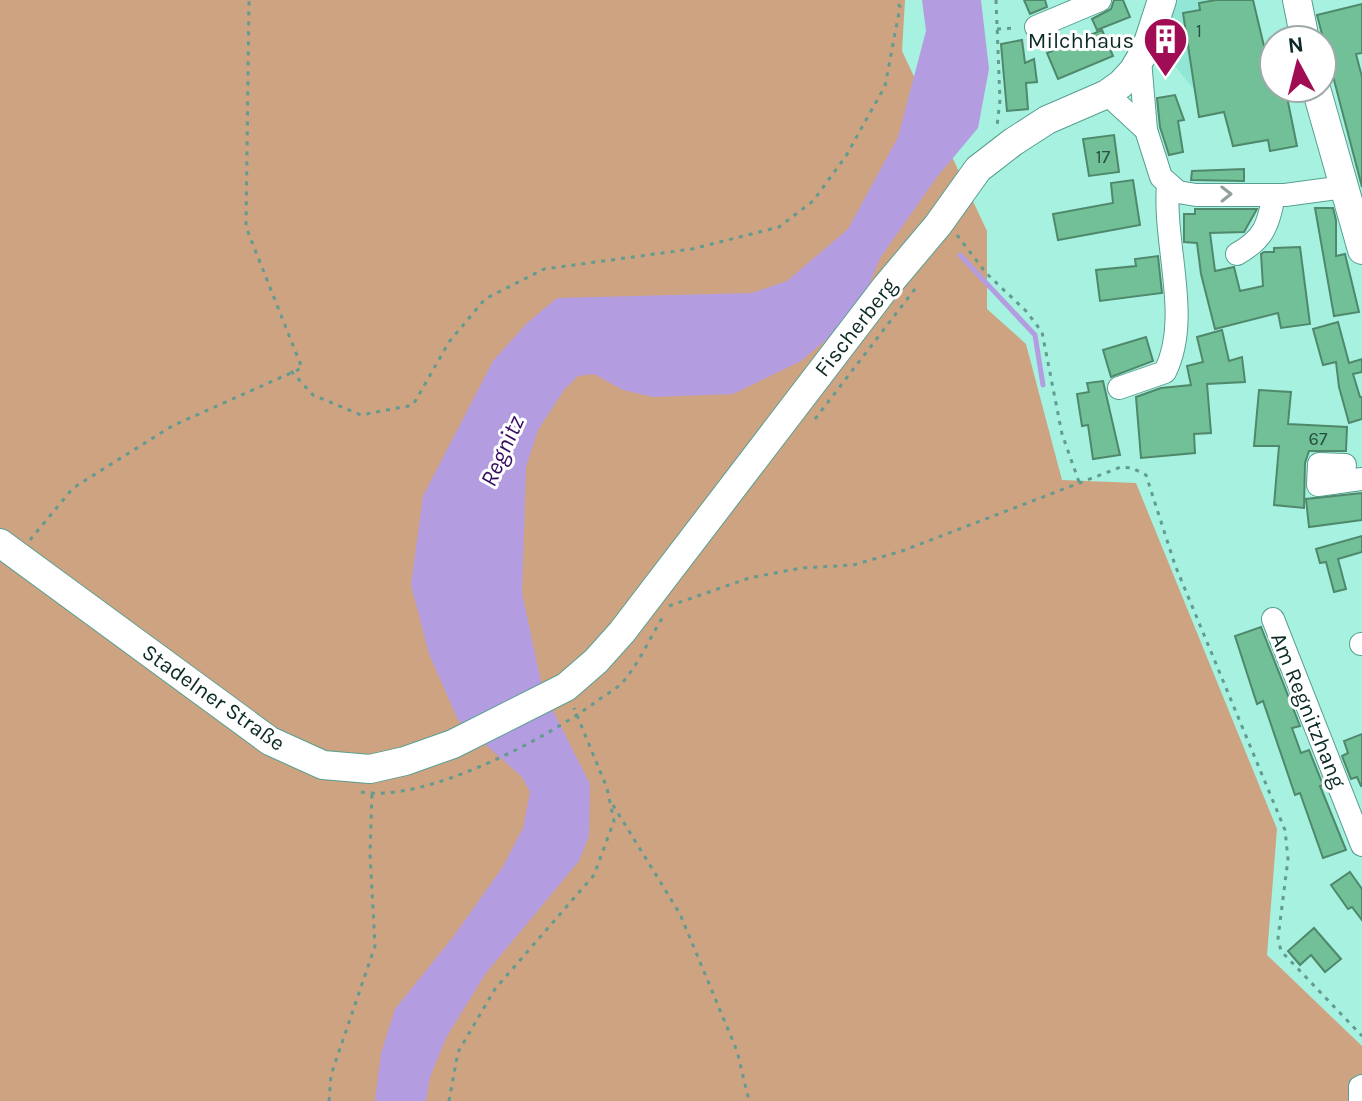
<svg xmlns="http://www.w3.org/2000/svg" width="1362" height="1101" font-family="Karla,sans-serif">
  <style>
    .built { fill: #91e6d5 }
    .green { fill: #cea381 }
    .water { fill: #b39ce0 }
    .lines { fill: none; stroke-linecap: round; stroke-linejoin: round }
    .stream { stroke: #b39ce0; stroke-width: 5 }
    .building { fill: #71c097; stroke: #4f886a; stroke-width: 2 }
    .minor-casing { stroke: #579f91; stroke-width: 24 }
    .major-casing { stroke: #579f91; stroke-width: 30 }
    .path { stroke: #639b90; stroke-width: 3; stroke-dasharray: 4 6; stroke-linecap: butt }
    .minor { stroke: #fff; stroke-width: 22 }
    .major { stroke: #fff; stroke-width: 28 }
    .oneway { stroke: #919f9d }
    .labels { text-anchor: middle; stroke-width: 6; stroke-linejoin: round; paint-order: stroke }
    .number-label { font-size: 18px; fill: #245042 }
    .poi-label { font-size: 22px; fill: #0b2a25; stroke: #fff; text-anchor: end }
    .street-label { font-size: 22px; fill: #0b2a25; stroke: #fff }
    .water-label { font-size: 24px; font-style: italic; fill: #350d5e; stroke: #fff }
  </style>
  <rect width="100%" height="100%" fill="#a7f1e1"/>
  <!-- built -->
  <polygon class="built" points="1178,0 1213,0 1229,82 1193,88 1170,60 1164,46 1166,33"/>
  <!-- green -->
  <polygon class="green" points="0,0 905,0 902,51 987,231 987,309 1026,344 1062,480 1136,483 1277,829 1267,955 1362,1046 1362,1101 0,1101"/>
  <!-- water -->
  <polygon class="water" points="922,0 981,0 989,69 978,128 937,177 880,258 864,297 845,324 801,361 733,394 653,397 623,390 594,374 578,376 564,390 538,430 526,467 522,593 543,691 590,784 589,836 579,861 486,973 447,1036 430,1077 426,1101 375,1101 381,1053 395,1009 453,937 502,868 523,828 530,792 522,777 458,720 429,654 411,585 423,496 493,361 526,324 557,298 752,293 787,281 848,229 898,137 926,31"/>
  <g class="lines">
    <!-- stream -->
    <polyline class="stream" points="960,255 1035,335 1043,385"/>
  </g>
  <!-- building -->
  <g class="building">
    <polygon points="1024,0 1045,0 1047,7 1030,14"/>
    <polygon points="1114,0 1123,0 1130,17 1097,30 1092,19 1111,9"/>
    <polygon points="1216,0 1253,0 1274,88 1282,88 1284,97 1287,97 1297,146 1270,151 1268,140 1233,146 1224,112 1199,117 1183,13 1200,10 1199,3"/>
    <polygon points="1362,4 1362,53 1356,54 1362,77 1362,187 1317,15"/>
    <polygon points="1102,30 1113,56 1058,79 1047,53"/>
    <polygon points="1022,40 1025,63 1034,59 1037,82 1026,83 1028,109 1007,111 1001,44"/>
    <polygon points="1175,95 1184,120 1178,121 1183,152 1169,155 1160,127 1157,98"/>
    <polygon points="1114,135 1119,172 1089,176 1083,139"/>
    <polygon points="1244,169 1244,181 1191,180 1192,171"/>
    <polygon points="1133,180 1140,225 1058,240 1053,214 1113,203 1111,183"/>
    <polygon points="1315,208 1333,208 1336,220 1336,256 1345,254 1359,312 1334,316"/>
    <polygon points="1195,209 1257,209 1244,232 1210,233 1215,271 1234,267 1240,291 1263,286 1261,254 1264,252 1274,252 1274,248 1300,247 1310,324 1281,328 1278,313 1215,329 1201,274 1197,243 1184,242 1184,214 1195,214"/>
    <polygon points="1158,256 1162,293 1100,301 1096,270 1136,266 1135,259"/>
    <polygon points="1338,322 1349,363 1362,359 1362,372 1353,374 1360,397 1362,397 1362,419 1349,423 1339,387 1336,362 1323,365 1313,329"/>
    <polygon points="1222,330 1229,361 1242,357 1245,382 1207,384 1211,433 1194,434 1195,453 1141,458 1136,397 1161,388 1191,385 1187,366 1203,362 1197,337"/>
    <polygon points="1146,337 1153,361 1111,377 1103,350"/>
    <polygon points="1103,381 1120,455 1093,459 1088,425 1082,426 1077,394 1089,392 1087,383"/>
    <polygon points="1259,390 1291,392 1288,424 1347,427 1346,451 1309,451 1305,463 1304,508 1274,505 1279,446 1254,446"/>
    <polygon points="1362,493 1362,520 1309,527 1306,499"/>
    <polygon points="1362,536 1362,552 1338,559 1346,589 1334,592 1326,562 1320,563 1316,549"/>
    <polygon points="1261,627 1300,726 1292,728 1301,753 1309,750 1323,785 1320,786 1346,850 1323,858 1300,793 1295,795 1263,701 1257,704 1235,636"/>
    <polygon points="1362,734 1362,786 1361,786 1357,777 1351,779 1342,756 1348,753 1344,741"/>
    <polygon points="1350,872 1362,889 1362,920 1352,907 1348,909 1331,885"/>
    <polygon points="1314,928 1341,959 1325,972 1311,955 1300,965 1288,951"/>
  </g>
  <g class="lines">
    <defs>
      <g id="minor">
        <polyline points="1036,27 1100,0"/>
        <polyline points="1140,60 1146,130"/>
        <polyline points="1107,94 1146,130 1161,177 1178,192 1196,195 1285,195 1344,187"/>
        <path d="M1237,254C1265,238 1268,225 1274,195"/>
        <path d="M1119,388L1165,372C1192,318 1163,245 1168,185"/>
        <polyline points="1345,465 1319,464 1318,485 1362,479"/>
        <polyline points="1273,619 1362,845"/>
        <polyline points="1361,644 1362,644"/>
        <polyline points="1360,1101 1360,1087 1362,1086"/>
      </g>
      <g id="major">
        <polyline points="1297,0 1305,40"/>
        <polyline points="1316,88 1362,250"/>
        <polyline points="0,543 270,741 323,765 370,769 405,761 453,744 566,687 596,661 622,632 885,288 938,225 978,169 1013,142 1047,120 1107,94 1121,84 1133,71 1146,49 1162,0"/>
      </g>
    </defs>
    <!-- minor casing -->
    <use href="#minor" class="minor-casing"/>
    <!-- major casing -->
    <use href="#major" class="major-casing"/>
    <!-- path -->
    <g class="path">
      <polyline points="996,0 1000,100 997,126"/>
      <polyline points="997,29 1017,28"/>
      <polyline points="957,235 986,273 1026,311 1042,332 1062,434 1079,482"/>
      <polyline points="291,371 313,395 361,415 413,405 449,342 485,299 544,269 692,249 779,227 813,201 846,156 885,86 900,7 896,0"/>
      <polyline points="815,419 918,285"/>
      <polyline points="30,540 73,488 172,426 302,368 246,227 249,0"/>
      <polyline points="669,606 749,578 801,568 853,565 902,551 1121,467 1132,468 1146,475 1175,565 1285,830 1288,859 1278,938 1281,951 1362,1036"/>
      <path d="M361,792C425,803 546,739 597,701C605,695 615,690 622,683C638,665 651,636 664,615"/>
      <polyline points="613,805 680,914 737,1051 749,1101"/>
      <polyline points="329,1101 331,1075 375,946 370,854 372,793"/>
      <polyline points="449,1101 458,1052 495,989 594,875 614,821 607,788 574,708"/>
    </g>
    <!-- minor -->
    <use href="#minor" class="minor"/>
    <!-- major -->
    <use href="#major" class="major"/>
  </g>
  <!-- one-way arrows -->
  <defs><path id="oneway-chevron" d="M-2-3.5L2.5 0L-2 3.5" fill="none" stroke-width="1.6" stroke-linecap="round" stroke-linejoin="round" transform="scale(2)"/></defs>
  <use class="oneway" href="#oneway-chevron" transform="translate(1226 194) rotate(-1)"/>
  <!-- icons -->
  <defs>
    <symbol id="building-pin" viewBox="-11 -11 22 30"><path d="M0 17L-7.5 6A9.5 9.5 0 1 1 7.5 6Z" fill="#a00d54" stroke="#fff"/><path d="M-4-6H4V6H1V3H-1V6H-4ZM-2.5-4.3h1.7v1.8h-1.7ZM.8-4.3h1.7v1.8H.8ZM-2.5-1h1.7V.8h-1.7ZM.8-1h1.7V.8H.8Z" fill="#fff"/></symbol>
  </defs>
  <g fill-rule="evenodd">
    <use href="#building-pin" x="1140" y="14" width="51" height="69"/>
  </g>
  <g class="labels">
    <!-- number labels -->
    <g class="number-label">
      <text x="1199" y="37">1</text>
      <text x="1103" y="163">17</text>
      <text x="1318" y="445">67</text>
    </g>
    <!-- poi labels -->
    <g class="poi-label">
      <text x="1134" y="48">Milchhaus</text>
    </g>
    <!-- street labels -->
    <g class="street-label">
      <text transform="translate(855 327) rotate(-52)" y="8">Fischerberg</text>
      <text transform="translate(214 697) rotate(35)" y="8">Stadelner Straße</text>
      <text transform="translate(1309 710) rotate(68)" y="8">Am Regnitzhang</text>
    </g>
    <!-- water labels -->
    <g class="water-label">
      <text transform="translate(502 451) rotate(-66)" y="8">Regnitz</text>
    </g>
  </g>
  <!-- north arrow -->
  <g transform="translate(1298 64) rotate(353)"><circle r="38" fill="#ffffff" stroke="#9daaa8" stroke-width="2"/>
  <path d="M0-6L14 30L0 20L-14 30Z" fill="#a00d54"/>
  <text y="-12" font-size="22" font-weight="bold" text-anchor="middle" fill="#0b2a25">N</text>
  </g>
</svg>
